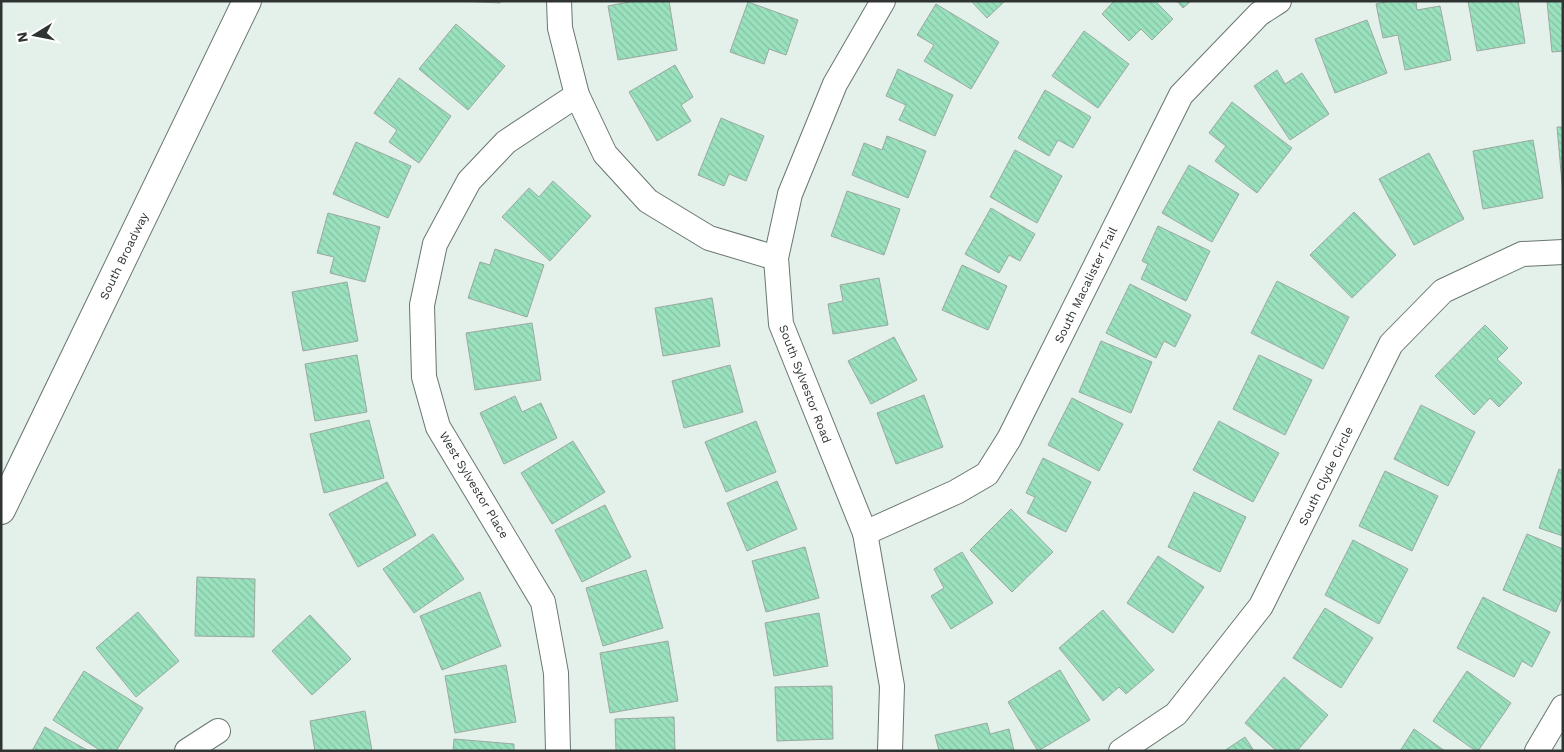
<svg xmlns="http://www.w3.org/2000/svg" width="1564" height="752" font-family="'Work Sans',sans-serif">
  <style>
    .building { fill: url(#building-back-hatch); stroke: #9ba8a1 }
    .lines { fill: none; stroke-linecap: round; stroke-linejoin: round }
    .street-casing { stroke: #6a766f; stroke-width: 26 }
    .secondary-casing { stroke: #6a766f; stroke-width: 30 }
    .street { stroke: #fff; stroke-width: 24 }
    .secondary { stroke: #fff; stroke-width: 28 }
    .labels { text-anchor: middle; stroke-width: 4; stroke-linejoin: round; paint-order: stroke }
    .street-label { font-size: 12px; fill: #2f3432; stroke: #fff }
  </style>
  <defs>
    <pattern id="building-back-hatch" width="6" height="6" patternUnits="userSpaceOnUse" patternTransform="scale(1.25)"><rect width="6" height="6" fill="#9ae1be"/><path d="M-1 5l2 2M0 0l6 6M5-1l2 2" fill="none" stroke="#85c2a4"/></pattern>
  </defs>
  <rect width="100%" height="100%" fill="#e3f1ea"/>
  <!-- building -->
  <g class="building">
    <polygon points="461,1 500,1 500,3"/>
    <polygon points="634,1 669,1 677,50 618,60 608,6"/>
    <polygon points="971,1 1005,1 987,18"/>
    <polygon points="1114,1 1155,1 1173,19 1152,40 1141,29 1129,41 1102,14"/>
    <polygon points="1177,1 1191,1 1183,8"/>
    <polygon points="1390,1 1416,1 1417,10 1440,6 1451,60 1405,70 1398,35 1383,38 1376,4"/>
    <polygon points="1468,1 1518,1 1525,43 1477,51"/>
    <polygon points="1547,1 1563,1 1563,51 1552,52"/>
    <polygon points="748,2 798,20 786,55 769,49 764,64 730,52"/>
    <polygon points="936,4 999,42 971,89 924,61 934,45 917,35"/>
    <polygon points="1367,20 1387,73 1335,93 1315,39"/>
    <polygon points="456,24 505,66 468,110 419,69"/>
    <polygon points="1084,31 1129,64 1098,108 1052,76"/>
    <polygon points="675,65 693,97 681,105 691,121 657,141 629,92"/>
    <polygon points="898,69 953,95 935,136 899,120 906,105 886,96"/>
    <polygon points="1277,70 1285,84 1302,73 1329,114 1290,140 1254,86"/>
    <polygon points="399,78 451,116 419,163 389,142 397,130 374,113"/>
    <polygon points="1045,90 1091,117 1073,148 1058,140 1049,156 1018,138"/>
    <polygon points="1232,102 1292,148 1257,193 1215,161 1226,146 1209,133"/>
    <polygon points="721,118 764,136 746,181 729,174 724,186 698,175"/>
    <polygon points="1557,127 1563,127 1563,194"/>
    <polygon points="887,136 926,151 908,198 852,175 864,143 882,150"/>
    <polygon points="1533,140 1543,198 1483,209 1473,151"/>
    <polygon points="356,142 411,166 388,218 333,194"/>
    <polygon points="1015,150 1062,176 1037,223 990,197"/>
    <polygon points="1429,153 1464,219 1414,245 1379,179"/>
    <polygon points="1189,165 1239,194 1212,242 1162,213"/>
    <polygon points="553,181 591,216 550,261 502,217 529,188 539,197"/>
    <polygon points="847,191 900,209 884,255 831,236"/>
    <polygon points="991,208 1035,234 1020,261 1009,255 999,273 965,254"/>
    <polygon points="1354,212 1396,255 1352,298 1310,255"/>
    <polygon points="328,213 380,227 365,282 330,273 334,257 317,253"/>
    <polygon points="1158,226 1210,251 1186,301 1141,279 1148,264 1142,261"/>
    <polygon points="495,249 544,265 527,317 468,298 480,262 490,265"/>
    <polygon points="962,265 1007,286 988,330 942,310"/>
    <polygon points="879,278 888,325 833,334 828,304 843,301 840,285"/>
    <polygon points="1277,281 1349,317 1323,369 1251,333"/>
    <polygon points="347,282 358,341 303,351 292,292"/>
    <polygon points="1130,284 1191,315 1175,347 1164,341 1156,358 1106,333"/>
    <polygon points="712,298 720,346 663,356 655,308"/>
    <polygon points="532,323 541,380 475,390 466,333"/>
    <polygon points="1485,325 1508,348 1497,359 1522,383 1499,407 1490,398 1474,415 1435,376"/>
    <polygon points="894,337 917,380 871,404 848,361"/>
    <polygon points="1101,341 1152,362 1131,413 1079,392"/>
    <polygon points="357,355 367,412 315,421 305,364"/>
    <polygon points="1259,355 1312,380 1285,435 1233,409"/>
    <polygon points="730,365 743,412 684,428 672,381"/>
    <polygon points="924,395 943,447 896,464 877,413"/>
    <polygon points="515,396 522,412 541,403 557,438 504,464 480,413"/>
    <polygon points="1072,398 1123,424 1099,471 1048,445"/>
    <polygon points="1421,405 1475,432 1448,486 1394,459"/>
    <polygon points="369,420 384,478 324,493 310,434"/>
    <polygon points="756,421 776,472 726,492 705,442"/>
    <polygon points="1219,421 1279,453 1253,502 1193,470"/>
    <polygon points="573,441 605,492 552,524 521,473"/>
    <polygon points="1043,458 1091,482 1066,532 1027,513 1035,497 1026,493"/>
    <polygon points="1559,469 1563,471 1563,536 1539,528"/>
    <polygon points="1385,471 1438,496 1412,551 1359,526"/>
    <polygon points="777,481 797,529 747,551 727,503"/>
    <polygon points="387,482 416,535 358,567 329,514"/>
    <polygon points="1194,492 1246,517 1220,572 1168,547"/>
    <polygon points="605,505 631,557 582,582 555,530"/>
    <polygon points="1011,509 1053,552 1012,592 970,550"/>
    <polygon points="433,534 464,579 414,613 383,569"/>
    <polygon points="1527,534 1563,549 1563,595 1556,612 1503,590"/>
    <polygon points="1353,540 1408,569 1379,624 1325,595"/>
    <polygon points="805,547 819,598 766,612 752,561"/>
    <polygon points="962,552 993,603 951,629 931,596 944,588 934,569"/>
    <polygon points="1158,556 1204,587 1173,633 1127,603"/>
    <polygon points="646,570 663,628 603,646 586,588"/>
    <polygon points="197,577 255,579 254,637 195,636"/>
    <polygon points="480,592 501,646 442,670 420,616"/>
    <polygon points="1483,597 1550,632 1532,667 1522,661 1514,677 1457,648"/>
    <polygon points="1325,608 1373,638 1341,688 1293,658"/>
    <polygon points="1103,610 1154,670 1126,694 1119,687 1103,701 1059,648"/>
    <polygon points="138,612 179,661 136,697 96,648"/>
    <polygon points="819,613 828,666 774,676 765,623"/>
    <polygon points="310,615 351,659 312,695 272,651"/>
    <polygon points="668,641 678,701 610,713 600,653"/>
    <polygon points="506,665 516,722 455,733 445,676"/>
    <polygon points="1060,670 1090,720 1038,751 1008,702"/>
    <polygon points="84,671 143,708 116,751 101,751 53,720"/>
    <polygon points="1467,671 1511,703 1478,751 1476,751 1433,721"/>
    <polygon points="1284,677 1328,715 1297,751 1277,751 1245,723"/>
    <polygon points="832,686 833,739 777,741 775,687"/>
    <polygon points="365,711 372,751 315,751 310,721"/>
    <polygon points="674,717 675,751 616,751 615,719"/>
    <polygon points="987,723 990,734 1009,729 1014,751 939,751 935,735"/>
    <polygon points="45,727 89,751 32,751"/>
    <polygon points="1414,729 1445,751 1400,751"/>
    <polygon points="1245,737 1254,751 1224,751"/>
    <polygon points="454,739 514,744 514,751 453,751"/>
  </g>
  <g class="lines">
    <defs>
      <g id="street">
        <polyline points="559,1 560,28 577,95 605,154 648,201 709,238 776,258"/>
        <polyline points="883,1 835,84 790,194 776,258 781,324 865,533 892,686 890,751"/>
        <polyline points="865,533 956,492 987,474 1009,439 1181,95 1259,14 1279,1"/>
        <polyline points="187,751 218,731"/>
        <polyline points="558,751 556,673 543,602 438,427 424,377 422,305 435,244 469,181 506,142 577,95"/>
        <polyline points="1121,751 1176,714 1261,606 1391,344 1443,291 1522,254 1563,252"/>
        <polyline points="1537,751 1563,707"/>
      </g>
      <polyline id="secondary" points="1,510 247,1"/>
    </defs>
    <!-- street casing -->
    <use href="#street" class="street-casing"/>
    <!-- secondary casing -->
    <use href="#secondary" class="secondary-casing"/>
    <!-- street -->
    <use href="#street" class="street"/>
    <!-- secondary -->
    <use href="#secondary" class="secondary"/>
  </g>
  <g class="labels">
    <!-- street labels -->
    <g class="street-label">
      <text transform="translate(124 256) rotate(-64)" y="4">South Broadway</text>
      <text transform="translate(1086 285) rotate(-64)" y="4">South Macalister Trail</text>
      <text transform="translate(805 384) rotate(69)" y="4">South Sylvestor Road</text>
      <text transform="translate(1326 476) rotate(-64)" y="4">South Clyde Circle</text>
      <text transform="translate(474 485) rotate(59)" y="4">West Sylvestor Place</text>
    </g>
  </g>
  <!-- border -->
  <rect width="1564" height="752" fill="none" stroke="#2f3432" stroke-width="5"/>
  <!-- north arrow -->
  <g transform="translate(35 35) rotate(260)" stroke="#ffffff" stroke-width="4" paint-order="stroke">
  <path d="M0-4L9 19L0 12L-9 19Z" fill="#2f3432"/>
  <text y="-8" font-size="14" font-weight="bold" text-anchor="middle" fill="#2f3432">N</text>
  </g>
</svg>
